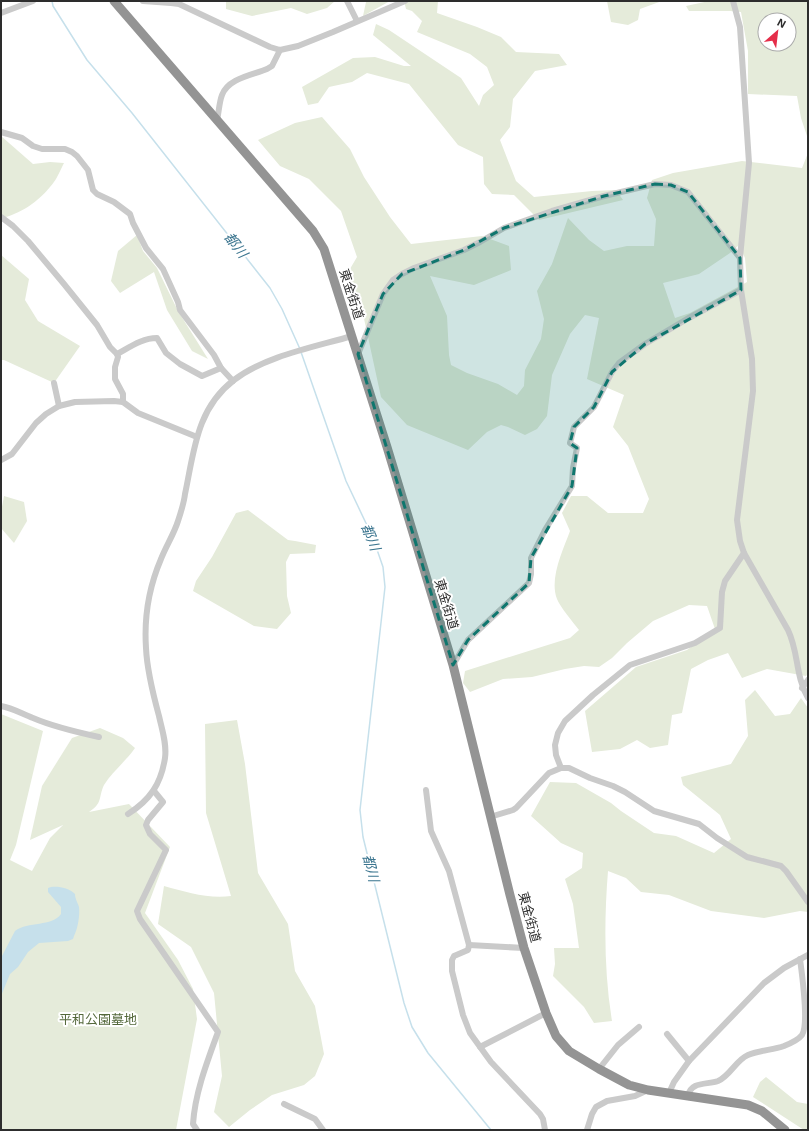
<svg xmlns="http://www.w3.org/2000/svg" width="809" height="1131" font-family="'Exo 2','Noto Sans JP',sans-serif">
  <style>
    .green { fill: #e5ebda; fill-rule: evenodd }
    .water { fill: #c6e0eb }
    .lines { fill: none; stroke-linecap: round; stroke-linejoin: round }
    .stream { stroke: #c6e0eb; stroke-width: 1.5 }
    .minor { stroke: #cacaca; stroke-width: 6 }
    .highway { stroke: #949494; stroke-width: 9 }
    .marked { fill: #0f766e; fill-opacity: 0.2; stroke: #0f766e; stroke-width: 3; stroke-dasharray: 8 5; stroke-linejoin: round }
    .labels { text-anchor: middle; stroke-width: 4; stroke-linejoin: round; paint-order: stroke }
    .street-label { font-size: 13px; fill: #2d2d2d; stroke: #fff }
    .park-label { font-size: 13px; fill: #54683b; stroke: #fff }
    .water-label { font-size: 14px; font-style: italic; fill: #3b758f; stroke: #fff }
  </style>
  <rect width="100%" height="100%" fill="#fff"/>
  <!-- green -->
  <g class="green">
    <polygon points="226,1 335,1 327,8 307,14 291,8 252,16 226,9"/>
    <polygon points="368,1 390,1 363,16 366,2"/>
    <polygon points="404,1 438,1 437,13 477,27 501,37 516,52 559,54 567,65 535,71 513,99 510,127 500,140 516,181 534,197 592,191 616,190 623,200 539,220 514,195 492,194 484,184 483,157 458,145 409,84 367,73 352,82 329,87 318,103 308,105 302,87 353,58 375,57 404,66 411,66 373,35 376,24 389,30 461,78 479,106 483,95 494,85 487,67 470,54 417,32 422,21 412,11 406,9"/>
    <polygon points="607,1 662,1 640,9 638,20 628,25 611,22"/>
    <path d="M709,1H808V139L801,118L797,96L748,94V51L741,12L730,11H689L686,6ZM765,20H789V44H765Z"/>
    <path d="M322,117L350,149L364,177L390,217L411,244L482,236L509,246L511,270L474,285L430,276L447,316L449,355L451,365L467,373L498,384L517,395L524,386L525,370L541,339L544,319L537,291L552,264L568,218L589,240L604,251L627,246H654L656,219L647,198L652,180L673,173L742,161L802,168L808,153V673L806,676L767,669L742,678L728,653L708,660L691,669L682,713L672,715L668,745L650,748L637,740L620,749L592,752L585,711L636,667L687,650L715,629L707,606L689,605L653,621L627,643L612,658L599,667L584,666L565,669L532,677L503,679L470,692L463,683L465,671L570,638L579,630C573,622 560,607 557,599C549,579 563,550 570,531L562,513L571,496H587L608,513H643L649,499L628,446L613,427L624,395L587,379L599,318L585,315L570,334L552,375L547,416L537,429L525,435L508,427L501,425L487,432L468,450L407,425L381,397L363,314L347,274L357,257L341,211L309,179L280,166L258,140L295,123ZM739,245L745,258L747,282L690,313L675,318L663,283L699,274L730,253Z"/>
    <path d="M1,136L33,164L50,162L64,163C60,171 56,181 50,187C39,201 19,215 1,218Z"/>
    <polygon points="137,235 143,251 157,268 178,311 208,359 192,351 167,310 154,272 120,293 111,281 118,251"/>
    <polygon points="1,255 29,279 25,300 38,321 80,346 54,383 4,360 1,360"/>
    <polygon points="4,496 24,502 27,521 14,543 1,528 1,512"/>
    <polygon points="248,510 288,540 295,541 316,545 315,553 290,554 286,562 287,596 291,613 277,629 254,626 193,591 196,581 212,557 236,513"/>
    <path d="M755,690L775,716L790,714L801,698L808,708V912L800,911L764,918L711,911L669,895L641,892L626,878L608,871C604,921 604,972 612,1021L594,1023L584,1007L553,976L555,964L554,948H579L573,904L565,879L582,868L583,853L561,843L531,816L550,782L576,783L611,803L621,811L654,833L676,836L714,853L731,839L720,815L683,785L681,777L731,764L748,736L745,700Z"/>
    <path d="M1,714L43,731L16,845L10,860L32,871L50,838L63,825L30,840L42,786L72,738L100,728L123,738L135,748C126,761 112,772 104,785C98,798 103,803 89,812L129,804L170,847L145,913L178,960L193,989L197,1019L176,1130H1Z"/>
    <path d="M237,720L245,764L258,873L288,924L295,971L315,1006L324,1054L315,1076L304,1085L272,1095L250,1110L229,1127L214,1112L222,1076L214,993L191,947L158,924L164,886C186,892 208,899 231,896L206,813L205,724Z"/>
    <polygon points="766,1077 797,1102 808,1104 808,1130 804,1130 753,1097 760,1082"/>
  </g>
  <!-- water -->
  <path class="water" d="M51,887C59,886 69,888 75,894C75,899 78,903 79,907C80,915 78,928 74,936L73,939L68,941L39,943L28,952L18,967L10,974L1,996V958L15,931C28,921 52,927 61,914V907L48,892V888Z"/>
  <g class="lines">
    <!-- stream -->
    <g class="stream">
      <polyline points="52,1 53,6 87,60 132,113 270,288 282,309 300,349"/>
      <polyline points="301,352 346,481 373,538 383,567 385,587 360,810 363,837 404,1003 412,1027 428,1053 491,1130"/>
    </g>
    <!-- minor -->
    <g class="minor">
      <polyline points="143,1 171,3 179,4 270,47 280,50 298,46 333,32 405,1"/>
      <polyline points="347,1 357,21"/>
      <path d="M733,1L740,27L749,163L740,258L741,290L752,359L753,391L737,520L740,541L744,553L788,630C799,653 795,675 808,698"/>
      <polyline points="1,13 33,1"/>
      <path d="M217,120C219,112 219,103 222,95C228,78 253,75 267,69L272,66L280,50"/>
      <polyline points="1,132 22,138 33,146 42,149 65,149 72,152 77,156 88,170 93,190 97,194 114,202 130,214 133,223 146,248 163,269 178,302 180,310 214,355 221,368 233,381"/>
      <polyline points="1,217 13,226 28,241 64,284 97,325 110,347 117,354 118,357 115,367 115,379 123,394 123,402"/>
      <path d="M117,354C130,347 142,338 157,338L166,353L180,364L202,376L221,368"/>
      <polyline points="358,354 383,294 393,280 402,274 414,268 464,250 480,242 504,228 552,211 604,196 655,184 671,185 688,192 740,258"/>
      <polyline points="54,383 59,406"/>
      <polyline points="1,460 12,454 36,423 46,414 59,406 75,402 114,401 123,402 138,413 197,437"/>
      <polyline points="453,665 468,640 529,583 531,574 531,558 545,530 572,486 573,468 577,448 570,443 574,427 594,407 612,372 619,363 645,344 687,319 741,290"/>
      <polyline points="802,688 808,680"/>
      <path d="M1,706C13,708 22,714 33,718C54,727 76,732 99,737"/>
      <polyline points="561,768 556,755 555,745 558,733 565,721 593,695 630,665 695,643 720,628 722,592 725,581 744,553"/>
      <polyline points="426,790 431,831 449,871 469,945 468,950 454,956 452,960 452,971 463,1015 470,1033 491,1062 540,1114 543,1119 545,1130"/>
      <path d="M154,791L163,802L148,820L146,825L150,834L166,850L137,911L140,919L218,1032C207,1062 195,1093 193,1124L197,1130"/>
      <path d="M128,814C150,800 161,784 165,758C167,744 162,730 159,716C153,694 147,671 146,648C144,618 149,587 161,559C166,546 174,534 178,521C181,512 184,503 185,494C194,452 196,409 234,380C265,356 315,347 352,336"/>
      <polyline points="490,817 513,810 516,808 549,773 561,768 569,768 590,778 613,786 625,792 654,811 699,824 717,838 747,857 781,866 786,871 808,902"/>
      <polyline points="469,945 524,948"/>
      <polyline points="667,1034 689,1061"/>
      <polyline points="480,1047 546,1013"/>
      <polyline points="599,1069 618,1045 639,1027"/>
      <polyline points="669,1093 674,1082 689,1061 764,983 784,968 808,955"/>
      <path d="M688,1096C691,1081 707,1085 718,1081C730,1076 736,1060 748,1055C760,1050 773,1050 784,1046C789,1044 799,1039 802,1035C809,1024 802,974 800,959"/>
      <polyline points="284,1104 315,1119 323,1130"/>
      <polyline points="587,1130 592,1114 596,1107 607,1101 635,1096 648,1090"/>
    </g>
    <!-- highway -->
    <polyline class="highway" points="114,1 313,231 324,249 387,447 453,665 510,895 524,948 546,1013 556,1036 569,1051 599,1069 629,1085 648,1090 748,1105 762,1111 785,1130"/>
  </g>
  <!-- marked area -->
  <path class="marked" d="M655,184L671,185L688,192L740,258L741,290L645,344L612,372L594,407L574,427L570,443L577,448L572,486L531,558L529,583L468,640L453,665L358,354L383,294L402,274L464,250L504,228L604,196Z"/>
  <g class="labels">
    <!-- street labels -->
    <g class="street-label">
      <text transform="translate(352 294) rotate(72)" y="5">東金街道</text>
      <text transform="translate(447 604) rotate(73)" y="5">東金街道</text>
      <text transform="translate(530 917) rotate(75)" y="5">東金街道</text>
    </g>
    <!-- park labels -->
    <g class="park-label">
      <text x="98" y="1024">平和公園墓地</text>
    </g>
    <!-- water labels -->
    <g class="water-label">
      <text transform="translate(236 245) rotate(52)" y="5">都川</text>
      <text transform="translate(371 537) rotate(68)" y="5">都川</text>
      <text transform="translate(371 868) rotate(76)" y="5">都川</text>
    </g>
  </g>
  <!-- border -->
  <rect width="809" height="1131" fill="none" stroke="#2d2d2d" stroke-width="4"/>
  <!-- north arrow -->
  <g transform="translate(777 32) rotate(28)"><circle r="19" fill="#ffffff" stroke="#ababab"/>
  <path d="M0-3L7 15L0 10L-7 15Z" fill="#e52e4a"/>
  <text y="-6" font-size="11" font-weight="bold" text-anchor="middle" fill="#2d2d2d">N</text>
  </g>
</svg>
